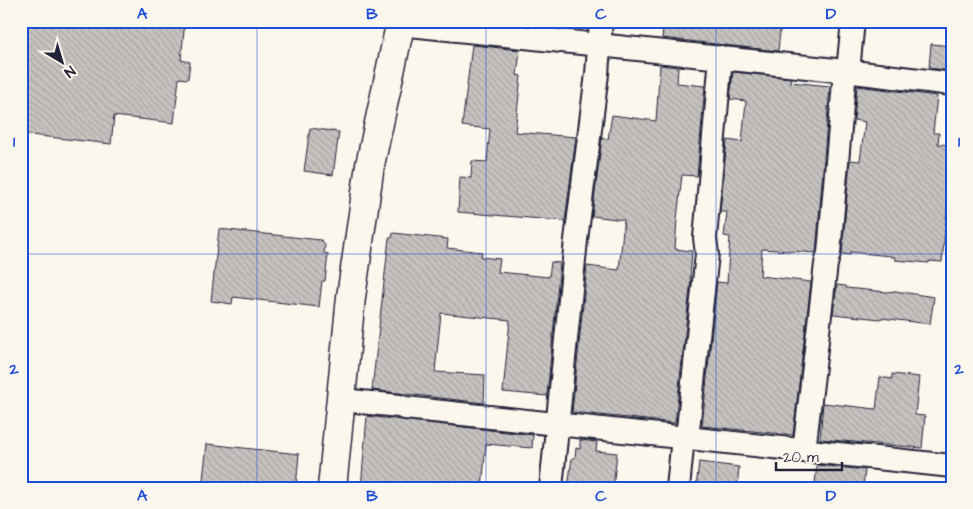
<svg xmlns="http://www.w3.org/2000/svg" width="973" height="509" font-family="'Architects Daughter',sans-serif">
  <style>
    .building { fill: url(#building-back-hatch); stroke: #22223b }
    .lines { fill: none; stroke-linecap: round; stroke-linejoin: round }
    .minor-casing { stroke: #22223b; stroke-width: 26 }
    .tertiary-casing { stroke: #22223b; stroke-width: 31 }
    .minor { stroke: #fbf7ec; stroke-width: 22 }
    .tertiary { stroke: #fbf7ec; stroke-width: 28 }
    .grid { fill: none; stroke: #1d4ed8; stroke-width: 1; stroke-opacity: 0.55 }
    .neatline { fill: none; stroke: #1d4ed8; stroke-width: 2 }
    .grid-label { font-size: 16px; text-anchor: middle; font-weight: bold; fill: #1d4ed8 }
  </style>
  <defs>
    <pattern id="building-back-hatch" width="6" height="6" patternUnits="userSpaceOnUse" patternTransform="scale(1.25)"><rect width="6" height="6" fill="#c6c2c0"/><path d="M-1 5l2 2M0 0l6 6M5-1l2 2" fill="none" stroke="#aaa6a6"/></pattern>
  </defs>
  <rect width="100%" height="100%" fill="#fbf7ec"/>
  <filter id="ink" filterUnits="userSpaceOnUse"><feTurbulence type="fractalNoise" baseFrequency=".02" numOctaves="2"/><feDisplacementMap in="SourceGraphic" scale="10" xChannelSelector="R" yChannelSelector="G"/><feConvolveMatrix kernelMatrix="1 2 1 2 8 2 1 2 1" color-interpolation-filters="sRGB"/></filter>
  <g filter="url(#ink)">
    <!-- building -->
    <g class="building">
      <polygon points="21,21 185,21 181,60 190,62 188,79 179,78 174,123 114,116 111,144 21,134 24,107 21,107"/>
      <polygon points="664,21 781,21 778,51 662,38"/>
      <polygon points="931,44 952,46 952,71 929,68"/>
      <polygon points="472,45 520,50 517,75 521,76 515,132 576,137 565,221 458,212 460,177 471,178 472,161 487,162 490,129 462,126"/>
      <polygon points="660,65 678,67 677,83 705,86 697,176 682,175 677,219 675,249 692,251 690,280 691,280 675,423 572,412 587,266 619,270 624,220 592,216 602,138 608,139 612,115 656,121"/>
      <polygon points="733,72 791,78 790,82 830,86 816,253 762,249 760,276 811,282 793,435 702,426 717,282 727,283 730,237 724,236 727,212 720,212 727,140 742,142 746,101 730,99"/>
      <polygon points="857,86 937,96 933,133 939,133 938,144 952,145 952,160 942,262 929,261 929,263 895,260 895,257 891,257 891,256 850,252 850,255 842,254 850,160 860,161 865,122 854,120"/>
      <polygon points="310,128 339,132 333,175 304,171"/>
      <polygon points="219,229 321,240 325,245 324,253 328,254 325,281 322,281 319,307 233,297 232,304 211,301"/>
      <polygon points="393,233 448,239 447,248 482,252 481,257 500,259 498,272 549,277 551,262 560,263 547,396 503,392 510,320 441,313 435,372 485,375 484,403 372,390 389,238 392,238"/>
      <polygon points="837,285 846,286 846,288 887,292 895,291 934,297 930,324 881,318 880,319 833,314"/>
      <polygon points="892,374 919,377 915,415 925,416 922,448 820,439 823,403 876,409 880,377 892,379"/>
      <polygon points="367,416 533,435 532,448 486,444 482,488 361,488"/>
      <polygon points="580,440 597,442 596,451 617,453 613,488 568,487 572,458 575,458 576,448 580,449"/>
      <polygon points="207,444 299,454 296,488 202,488"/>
      <polygon points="699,462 739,467 737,488 696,488"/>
      <polygon points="817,465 865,470 863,488 837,488 838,486 815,483"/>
    </g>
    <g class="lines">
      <defs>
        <g id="minor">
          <polyline points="400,24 845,71 952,84"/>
          <polyline points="848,71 853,21"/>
          <polyline points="342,400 399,406 405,408 952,466"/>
          <polyline points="687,438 707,254 705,238 721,57"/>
          <polyline points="804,451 826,264 829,253 845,71"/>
          <polyline points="551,488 576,240 597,74 601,21"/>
          <polyline points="678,488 683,437"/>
        </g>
        <polyline id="tertiary" points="332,488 351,297 370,165 401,21"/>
      </defs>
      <!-- minor casing -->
      <use href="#minor" class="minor-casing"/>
      <!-- tertiary casing -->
      <use href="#tertiary" class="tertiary-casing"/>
      <!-- minor -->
      <use href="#minor" class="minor"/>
      <!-- tertiary -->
      <use href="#tertiary" class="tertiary"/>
    </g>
  </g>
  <!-- grid -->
  <path class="grid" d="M257,21V488M486,21V488M716,21V488M21,254H952"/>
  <!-- margin -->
  <rect width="973" height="509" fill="none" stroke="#fbf7ec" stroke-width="55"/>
  <!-- north arrow -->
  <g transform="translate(62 62) rotate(142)" stroke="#fbf7ec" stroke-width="4" paint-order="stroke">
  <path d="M0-4L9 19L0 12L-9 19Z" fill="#22223b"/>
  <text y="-8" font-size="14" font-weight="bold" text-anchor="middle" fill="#22223b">N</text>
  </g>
  <!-- scale -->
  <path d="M776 462v8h66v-8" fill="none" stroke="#22223b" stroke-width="2.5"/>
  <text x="783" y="462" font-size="15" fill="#22223b" stroke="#fbf7ec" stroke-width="4" paint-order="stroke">20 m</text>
  <rect x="28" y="28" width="918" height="454" class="neatline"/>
  <g class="grid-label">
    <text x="142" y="19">A</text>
    <text x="372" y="19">B</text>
    <text x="601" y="19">C</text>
    <text x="831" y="19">D</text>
    <text x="14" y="147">1</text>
    <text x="959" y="147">1</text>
    <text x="14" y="374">2</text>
    <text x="959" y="374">2</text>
    <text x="142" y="501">A</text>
    <text x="372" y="501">B</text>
    <text x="601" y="501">C</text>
    <text x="831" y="501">D</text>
  </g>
</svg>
